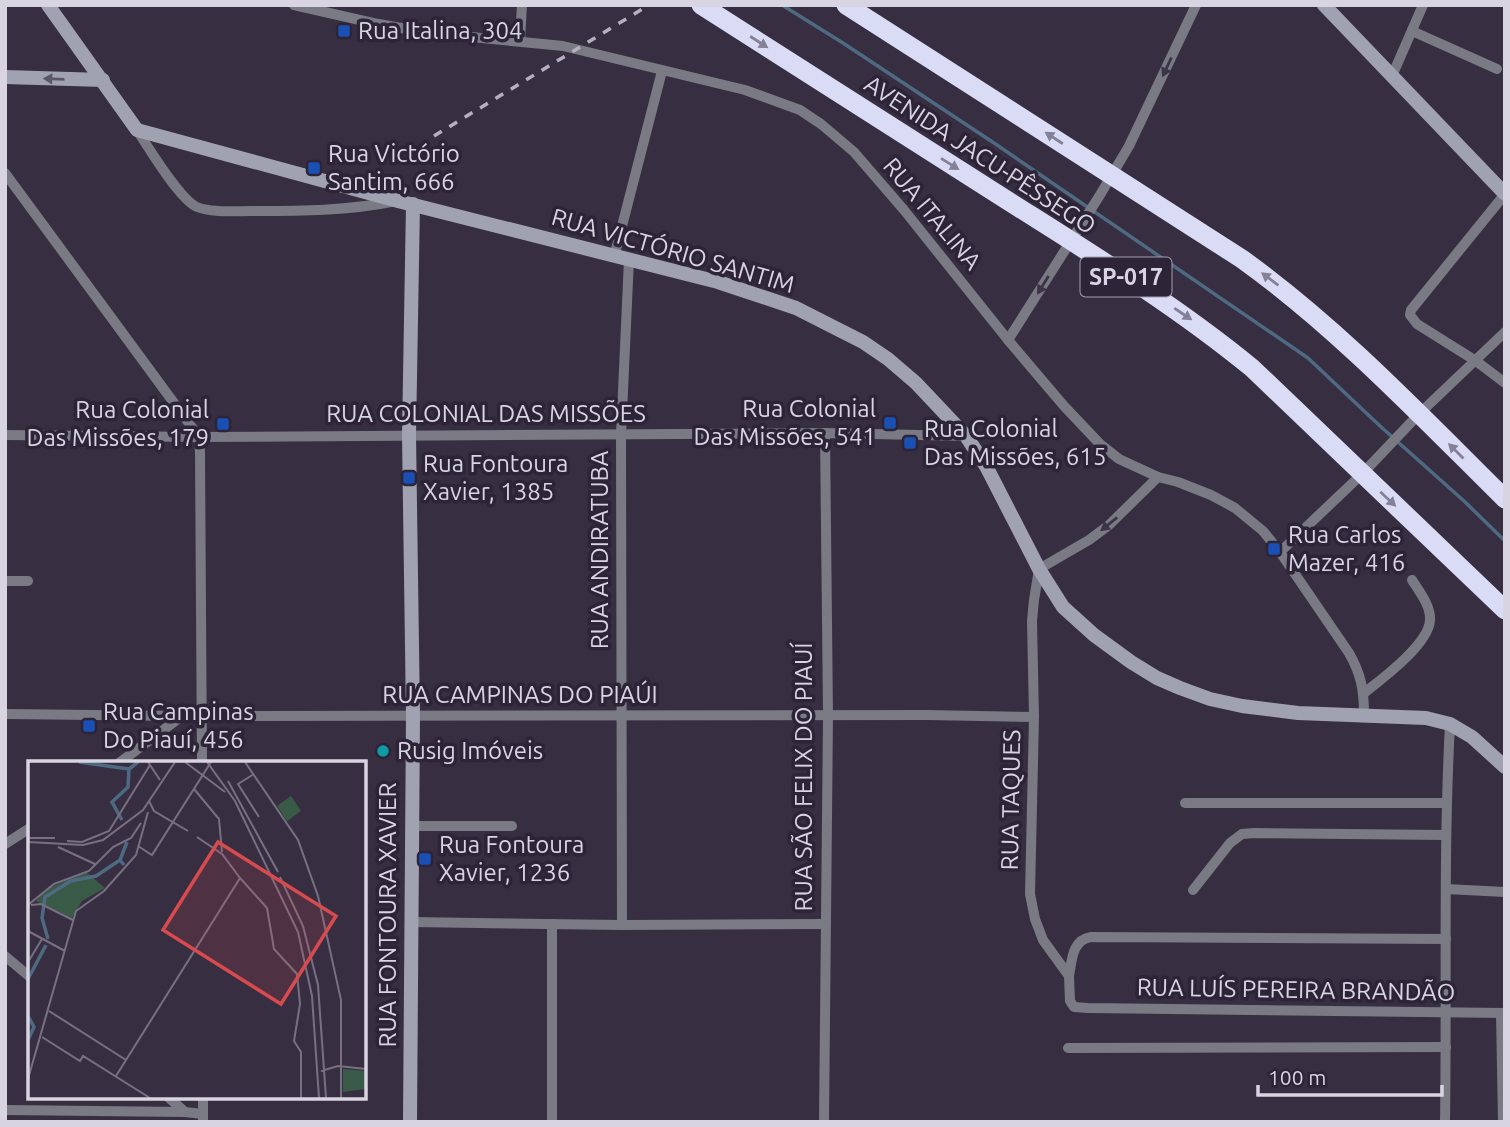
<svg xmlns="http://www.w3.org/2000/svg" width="1510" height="1127" font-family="Ubuntu,sans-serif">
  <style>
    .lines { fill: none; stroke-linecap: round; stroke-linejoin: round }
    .stream { stroke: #4e6a82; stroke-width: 3.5 }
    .street { stroke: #797a84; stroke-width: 10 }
    .secondary { stroke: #a0a2b2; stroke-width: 14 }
    .highway { stroke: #dadcf6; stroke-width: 19 }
    .rail { stroke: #b5afbe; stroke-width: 3.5; stroke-dasharray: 9 9; stroke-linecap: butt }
    .oneway { fill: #848096 }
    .oneway2 { fill: #3c3546 }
    .oneway3 { fill: #5b5668 }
    .transit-dot { fill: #1a4fb4; stroke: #2d2437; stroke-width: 2.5 }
    .culture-dot { fill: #0f9aa8; stroke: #2d2437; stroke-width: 2.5 }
    .labels { text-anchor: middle; stroke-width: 7; stroke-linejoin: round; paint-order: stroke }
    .shield { fill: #2d2437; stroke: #a59fae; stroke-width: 2 }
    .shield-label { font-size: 23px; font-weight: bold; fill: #d9d4e1 }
    .poi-label { font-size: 24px; fill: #d9d4e1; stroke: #2d2437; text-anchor: start }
    .street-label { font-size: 24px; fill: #d9d4e1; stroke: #2d2437 }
    .inset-river { fill: none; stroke: #4e6a82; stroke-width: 3.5 }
    .inset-road { fill: none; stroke: #787082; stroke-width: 2 }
    .view { fill: #d74a4d; fill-opacity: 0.15; stroke: #d74a4d; stroke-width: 3.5 }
    .inset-edge { fill: none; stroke: #d9d4e1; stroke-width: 3.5 }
  </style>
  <rect width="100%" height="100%" fill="#372e42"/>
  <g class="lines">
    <!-- stream -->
    <polyline class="stream" points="782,5 843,43 994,143 1308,358 1380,426 1464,501 1505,541"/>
    <!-- street -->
    <g class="street">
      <path d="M294,5L373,23L430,33L563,46L745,90L800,110L821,124L854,152L904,210L1008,340L1064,406L1100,444L1119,459L1158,477L1178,482L1211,495L1235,508L1263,531L1280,552L1349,653C1361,674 1364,690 1364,714"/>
      <polyline points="1412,31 1497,69"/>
      <polyline points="520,41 522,5"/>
      <polyline points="1392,76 1423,5"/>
      <path d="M137,130C148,147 180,200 197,207C211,213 236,211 251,211C300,211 348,211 396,201"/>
      <polyline points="5,173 199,437 200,452 202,763"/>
      <polyline points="1505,194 1411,310 1410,315 1417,324 1476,361 1505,383"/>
      <polyline points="614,257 662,71"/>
      <polyline points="1008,340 1100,195 1129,146 1196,5"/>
      <polyline points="5,435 199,437 825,433 966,436"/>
      <polyline points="1158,477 1109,525 1089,540 1039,569 1034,600 1032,621 1034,717 1030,894 1035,919 1043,940 1069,976 1070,1001 1074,1007 1088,1008 1505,1013"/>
      <polyline points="1280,552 1362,474 1419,414 1505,332"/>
      <polyline points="5,581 28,581"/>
      <path d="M1364,693C1382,679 1429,644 1430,620C1431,606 1419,591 1412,580"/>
      <polyline points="5,714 182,716 927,715 1034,717"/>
      <polyline points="119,763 182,716"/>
      <polyline points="1185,803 1446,803"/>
      <polyline points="412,826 512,826"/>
      <polyline points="5,844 30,828"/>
      <polyline points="1446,889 1505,892"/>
      <polyline points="1193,890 1230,843 1242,834 1254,833 1446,835"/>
      <polyline points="411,922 622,925 825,924"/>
      <polyline points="552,924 552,1122"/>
      <polyline points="622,925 621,435 629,259"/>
      <polyline points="5,956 30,977"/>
      <path d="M1069,976C1072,960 1072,940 1091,937L1446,939"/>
      <polyline points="1501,1013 1503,1122"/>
      <polyline points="1068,1048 1446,1047"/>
      <polyline points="168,1097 185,1112 203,1114"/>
      <polyline points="203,1097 203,1122"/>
      <polyline points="5,1110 185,1112"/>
      <polyline points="824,1122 828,715 825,433"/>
      <path d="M1445,1122C1447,989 1443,856 1450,724"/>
    </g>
    <!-- secondary -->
    <g class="secondary">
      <polyline points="48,5 137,130 398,201 718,282 796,308 863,342 888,359 916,383 966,436 986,466 1039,569 1063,607 1094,635 1131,662 1157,678 1180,688 1210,699 1242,706 1298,713 1426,718 1450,724 1472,737 1505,767"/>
      <polyline points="1324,5 1505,194"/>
      <polyline points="5,77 103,80"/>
      <polyline points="410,1122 413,716 409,435 413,204"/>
    </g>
    <!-- highway -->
    <g class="highway">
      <path d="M701,5C801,69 901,133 1002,197C1087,251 1174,304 1252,368L1505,610"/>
      <path d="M846,5L1242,259C1338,328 1421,416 1505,499"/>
    </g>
    <!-- rail -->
    <polyline class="rail" points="434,136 649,5"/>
  </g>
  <!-- one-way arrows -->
  <defs><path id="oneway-solid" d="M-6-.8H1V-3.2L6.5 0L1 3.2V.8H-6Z" transform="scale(1.75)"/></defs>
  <g class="oneway">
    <use href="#oneway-solid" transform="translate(759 42) rotate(33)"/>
    <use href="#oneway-solid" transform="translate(1054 138) rotate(-147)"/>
    <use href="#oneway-solid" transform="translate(950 164) rotate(32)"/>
    <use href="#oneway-solid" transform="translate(1270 279) rotate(-143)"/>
    <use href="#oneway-solid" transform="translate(1183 314) rotate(34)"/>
    <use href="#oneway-solid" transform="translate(1456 451) rotate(-135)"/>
    <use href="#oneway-solid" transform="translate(1388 499) rotate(43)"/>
  </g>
  <g class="oneway2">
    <use href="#oneway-solid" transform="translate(1167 67) rotate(115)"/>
    <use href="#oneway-solid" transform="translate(1043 285) rotate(122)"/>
    <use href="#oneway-solid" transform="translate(1109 524) rotate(141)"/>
  </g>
  <use class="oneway3" href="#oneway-solid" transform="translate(54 79) rotate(-178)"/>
  <!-- markers -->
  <g class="transit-dot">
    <rect x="337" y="24" width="14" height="14" rx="3.5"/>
    <rect x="307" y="161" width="14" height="14" rx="3.5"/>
    <rect x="883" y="416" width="14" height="14" rx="3.5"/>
    <rect x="216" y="417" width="14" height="14" rx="3.5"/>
    <rect x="903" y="436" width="14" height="14" rx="3.5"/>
    <rect x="402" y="471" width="14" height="14" rx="3.5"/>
    <rect x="1267" y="542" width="14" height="14" rx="3.5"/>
    <rect x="82" y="719" width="14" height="14" rx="3.5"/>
    <rect x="418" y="852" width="14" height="14" rx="3.5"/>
  </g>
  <circle class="culture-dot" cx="383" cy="751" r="7"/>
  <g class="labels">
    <!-- shield labels -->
    <rect class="shield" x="1080.5" y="257.5" width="91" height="39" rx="5"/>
    <g class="shield-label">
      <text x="1126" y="285">SP-017</text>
    </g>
    <!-- poi labels -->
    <g class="poi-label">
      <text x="358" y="39">Rua Italina, 304</text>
      <text x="328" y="162">Rua Victório<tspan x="328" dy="28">Santim, 666</tspan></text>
      <text x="876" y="417" text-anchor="end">Rua Colonial<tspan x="876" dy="28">Das Missões, 541</tspan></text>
      <text x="209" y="418" text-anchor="end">Rua Colonial<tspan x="209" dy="28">Das Missões, 179</tspan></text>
      <text x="924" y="437">Rua Colonial<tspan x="924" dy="28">Das Missões, 615</tspan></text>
      <text x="423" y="472">Rua Fontoura<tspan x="423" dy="28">Xavier, 1385</tspan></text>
      <text x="1288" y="543">Rua Carlos<tspan x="1288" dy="28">Mazer, 416</tspan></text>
      <text x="103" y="720">Rua Campinas<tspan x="103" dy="28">Do Piauí, 456</tspan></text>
      <text x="397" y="759">Rusig Imóveis</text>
      <text x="439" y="853">Rua Fontoura<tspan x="439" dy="28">Xavier, 1236</tspan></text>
    </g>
    <!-- street labels -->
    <g class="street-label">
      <text transform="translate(980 155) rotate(33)" y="8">AVENIDA JACU-PÊSSEGO</text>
      <text transform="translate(932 214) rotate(50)" y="8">RUA ITALINA</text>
      <text transform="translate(673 251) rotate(16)" y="8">RUA VICTÓRIO SANTIM</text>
      <text x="486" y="422">RUA COLONIAL DAS MISSÕES</text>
      <text transform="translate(600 550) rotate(-90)" y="8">RUA ANDIRATUBA</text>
      <text x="520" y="703">RUA CAMPINAS DO PIAÚI</text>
      <text transform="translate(804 777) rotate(-90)" y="8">RUA SÃO FELIX DO PIAUÍ</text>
      <text transform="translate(1011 800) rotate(-89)" y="8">RUA TAQUES</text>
      <text transform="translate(388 915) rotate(-90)" y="8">RUA FONTOURA XAVIER</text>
      <text transform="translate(1296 990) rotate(1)" y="8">RUA LUÍS PEREIRA BRANDÃO</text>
    </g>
  </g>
  <!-- overview -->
  <g transform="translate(28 761)">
    <rect width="338" height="338" fill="#372e42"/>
    <path d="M263,35L273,50L259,60L249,45ZM58,111L77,127L54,140L44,157L8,140L19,128ZM315,308L338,310V328L315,331Z" fill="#3a5a48"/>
    <path class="inset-river" d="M51,1L101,8M94,59L84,41L100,26L101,8L110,1M96,104L92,99L99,81M20,178L14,157L17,136L43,120L68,115L92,99M0,218L18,184M0,255L6,266L0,279"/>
    <path class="inset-road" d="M120,1L132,19M157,1L197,31M179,1L207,40L270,171L284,235L291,337M217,1L270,79L290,135L313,239V316M226,13L210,23L231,56M200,20L250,111M166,28L191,58L194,91M121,40L126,50L160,70M0,77H27M39,80L54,81L81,70L122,4M0,81L55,84L75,79L115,49L147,1M110,85L124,94L183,1M30,86L67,103M252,116L275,165L290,224L298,337M212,117L239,147L246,188L269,213L272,243L266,280L273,291V337M0,144L26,123L61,110L85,86L103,77L113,62M3,144L13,143L45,159M0,170L37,190M0,201L14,178M21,250L98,299M14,276L52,300L55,295L122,337M293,310L310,305L338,308M313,314V337M88,315L212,117L194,93L169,76M0,318L48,150L76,130L108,94L120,51"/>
    <path class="view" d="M190,81L308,155L253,243L135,169Z"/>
    <rect width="338" height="338" class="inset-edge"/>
  </g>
  <!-- border -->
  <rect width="1510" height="1127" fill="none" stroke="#d9d4e1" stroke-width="14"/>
  <!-- scale -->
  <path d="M1258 1085v10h184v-10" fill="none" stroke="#d9d4e1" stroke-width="3.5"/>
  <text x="1268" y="1085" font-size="21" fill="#d9d4e1" stroke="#2d2437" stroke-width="5" paint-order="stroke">100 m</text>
</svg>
